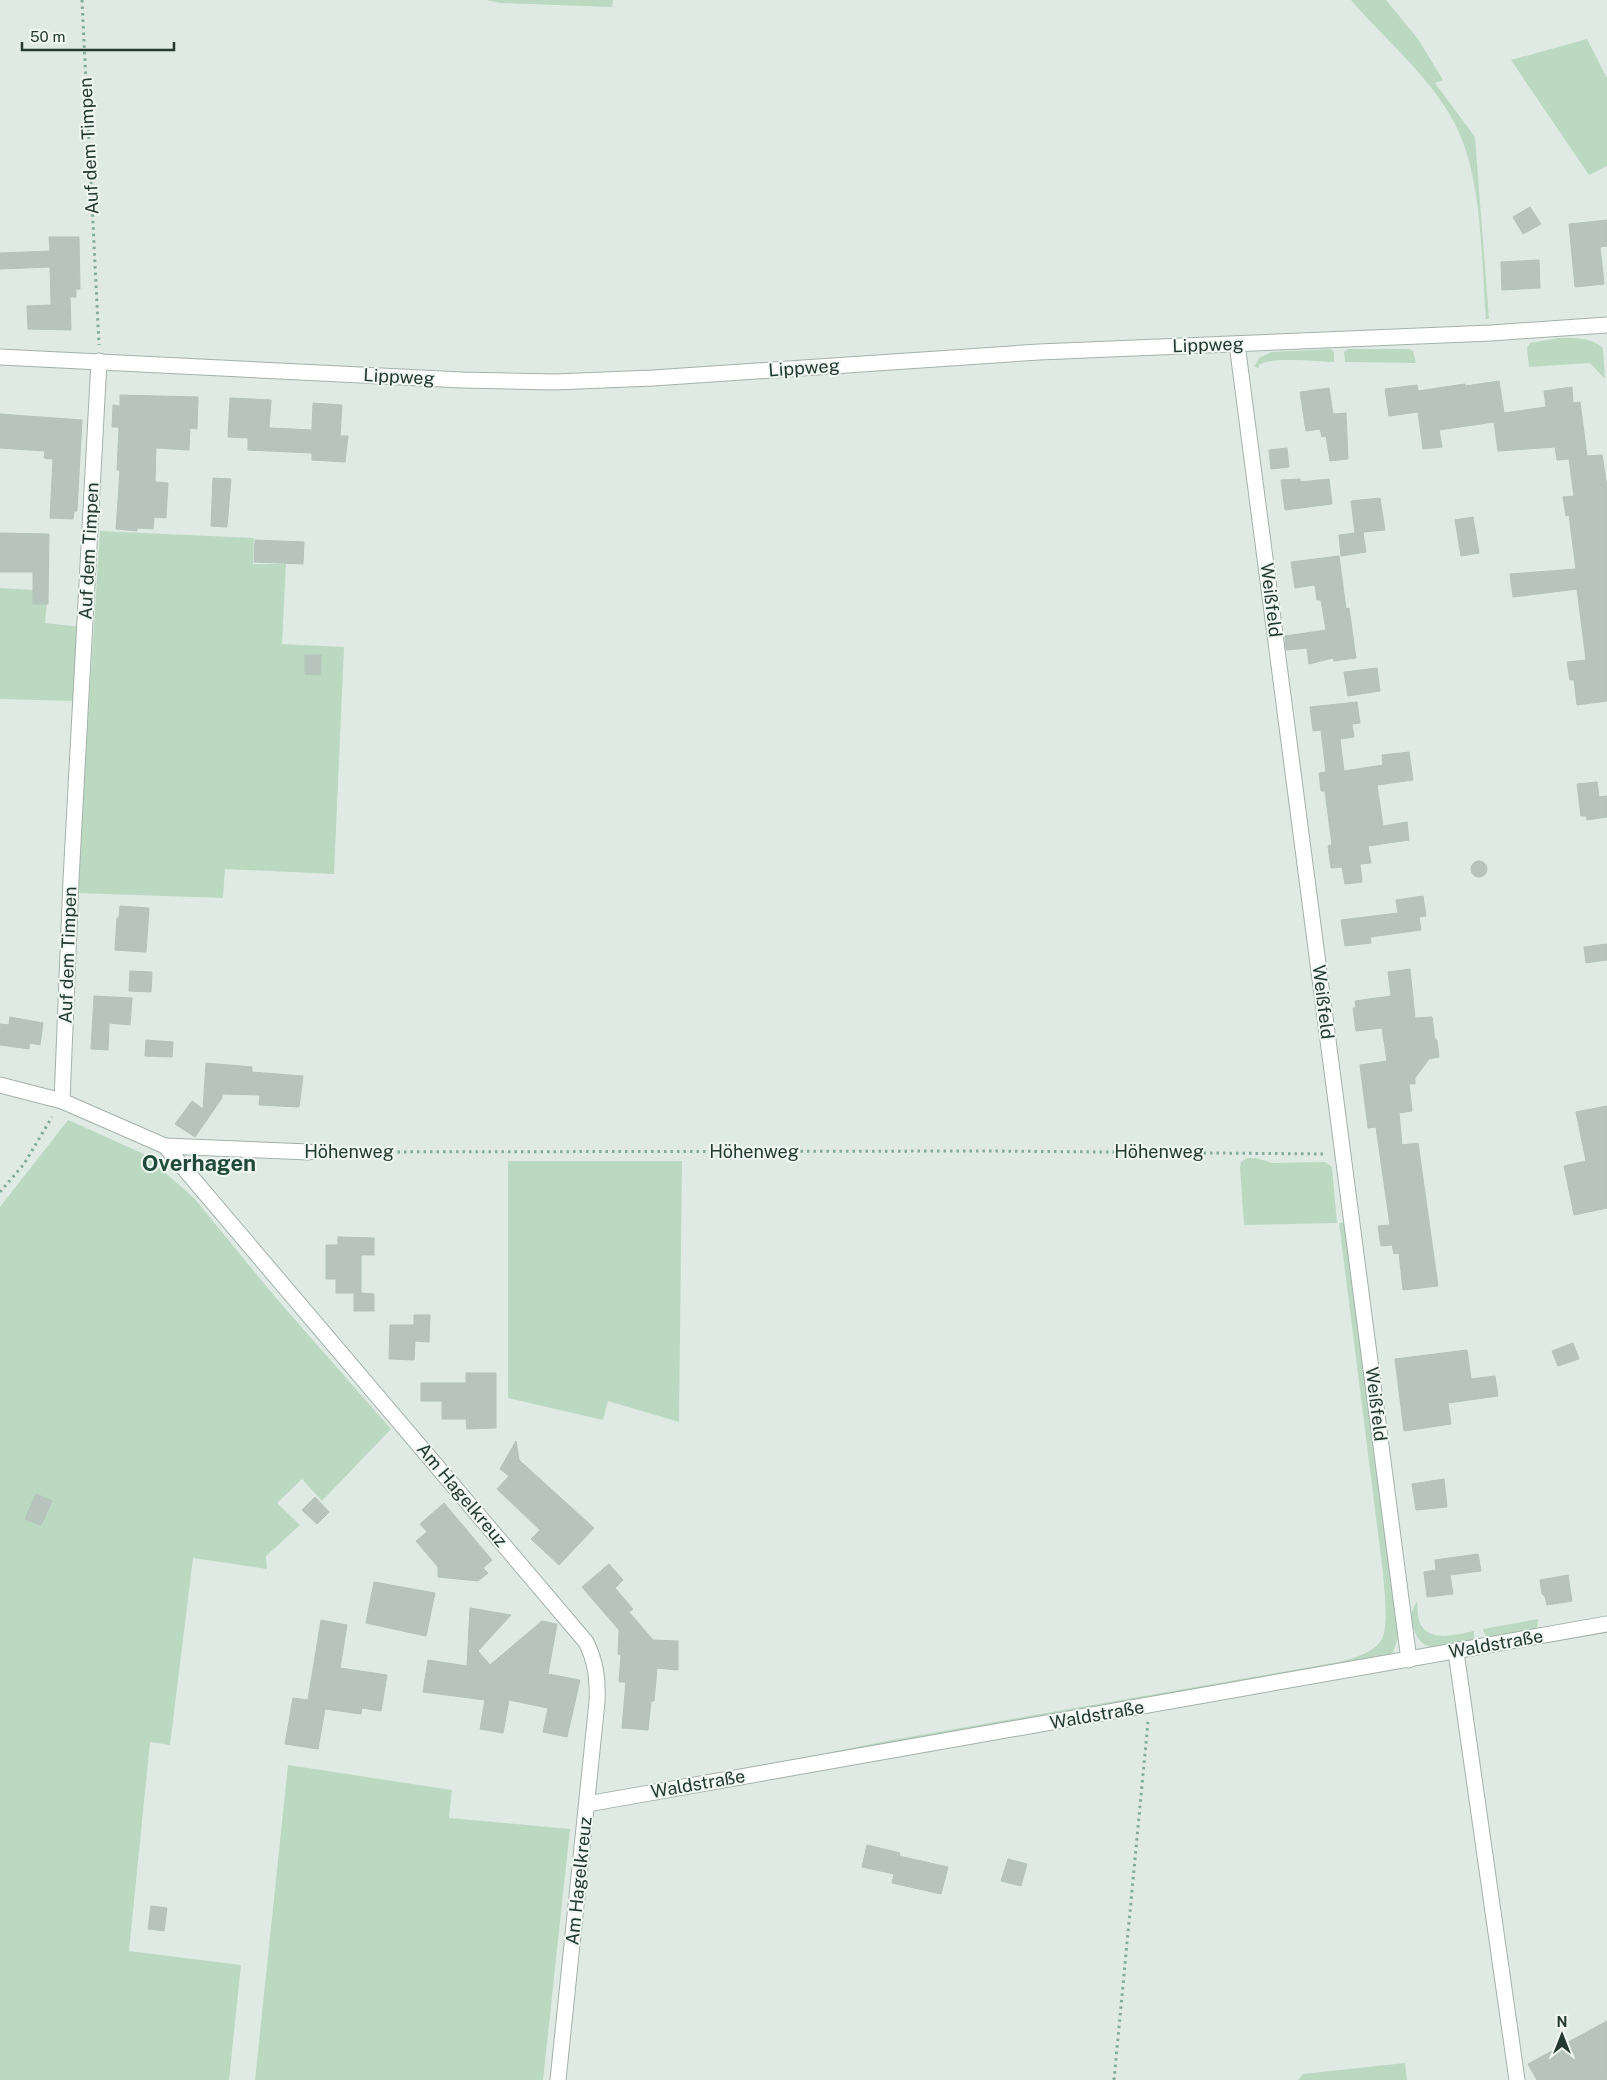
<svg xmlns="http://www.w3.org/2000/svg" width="1607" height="2080" font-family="'Public Sans',sans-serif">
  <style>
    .green { fill: #bad9c0 }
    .building { fill: #b6c4bd; stroke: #b3c3bb }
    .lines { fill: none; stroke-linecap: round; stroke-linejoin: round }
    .minor-casing { stroke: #a3b1ab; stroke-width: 17 }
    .path { stroke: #83ab9b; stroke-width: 3; stroke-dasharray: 2.5 4; stroke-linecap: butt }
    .minor { stroke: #fff; stroke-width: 15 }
    .labels { text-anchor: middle; stroke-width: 4; stroke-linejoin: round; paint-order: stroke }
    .street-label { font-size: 18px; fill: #223831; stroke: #f0f7f3 }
    .district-label { font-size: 22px; font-weight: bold; fill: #20493b; stroke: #f0f7f3 }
  </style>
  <rect width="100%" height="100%" fill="#e0eae5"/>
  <!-- green -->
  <g class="green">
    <polygon points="486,0 613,0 612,7 500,3"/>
    <path d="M1351,0H1386L1418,39L1443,80L1435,83L1475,137L1489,319H1486C1481,258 1483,176 1454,122C1429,75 1385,40 1351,0Z"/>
    <polygon points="1587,39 1607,78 1607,166 1589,175 1511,60"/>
    <path d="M1559,338C1574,338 1591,337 1603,348L1605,379L1590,363L1529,367L1527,348L1530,343Z"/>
    <path d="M1331,349L1334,352V362C1318,362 1271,356 1259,365V368L1254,367L1259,358L1271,352Z"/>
    <polygon points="1348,349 1409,349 1413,351 1416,363 1345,362 1344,352"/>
    <polygon points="100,531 254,538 253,564 286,564 282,644 344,647 334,874 225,869 223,898 77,893"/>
    <polygon points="0,588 48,591 45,623 80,627 75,701 0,699"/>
    <polygon points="68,1120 144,1154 194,1198 276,1298 391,1429 322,1501 302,1479 277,1503 300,1525 266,1556 267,1569 193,1558 170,1745 150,1742 129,1951 241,1965 229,2080 0,2080 0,1207"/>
    <polygon points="1247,1158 1256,1158 1272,1163 1325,1162 1332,1167 1337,1223 1244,1225 1240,1167 1241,1162"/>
    <polygon points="508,1161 682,1161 679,1422 608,1401 603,1420 508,1398"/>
    <path d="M1345,1222L1398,1638L1393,1652L1388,1656L677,1782L892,1740L1339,1662C1352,1658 1371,1654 1380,1642C1390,1630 1384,1590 1383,1573L1339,1223Z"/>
    <path d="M1417,1601C1418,1608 1417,1619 1421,1625C1433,1643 1457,1634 1474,1631V1641C1451,1645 1425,1659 1414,1630C1409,1618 1411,1612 1417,1601Z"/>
    <polygon points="1538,1619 1537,1630 1486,1638 1483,1629"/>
    <polygon points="288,1765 452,1790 449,1818 570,1829 543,2080 255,2080"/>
    <polygon points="1405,2063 1407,2080 1298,2080 1303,2074"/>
  </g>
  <!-- building -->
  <g class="building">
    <polygon points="1530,207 1541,224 1523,234 1513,217"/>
    <polygon points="1607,220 1607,246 1600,247 1604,284 1575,287 1569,224"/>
    <polygon points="49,237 79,237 80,289 76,289 76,297 70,297 71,330 28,329 27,306 51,305 50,267 0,269 0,253 50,251"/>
    <polygon points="1539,260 1540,288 1502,290 1501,262"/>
    <polygon points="1499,381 1504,413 1546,407 1544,391 1572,387 1573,403 1580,402 1587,456 1602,455 1607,487 1607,701 1577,705 1574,680 1570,680 1567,662 1586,660 1577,589 1513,597 1510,574 1576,569 1569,515 1566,516 1563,497 1574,496 1569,459 1557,460 1555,447 1498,451 1494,422 1439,430 1442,447 1423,449 1418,412 1389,416 1385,389 1417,385 1418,391 1465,384 1465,386"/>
    <polygon points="1329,388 1333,414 1346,413 1348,459 1330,461 1326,436 1322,437 1320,429 1306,431 1300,392"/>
    <polygon points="120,395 198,397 197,429 190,428 189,450 156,448 155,482 168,483 166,518 154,517 153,529 137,528 137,531 116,529 120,470 117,470 119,427 112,427 113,405 120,406"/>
    <polygon points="230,398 271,400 269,428 292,429 312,430 313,403 342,405 340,436 348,436 345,462 312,460 312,453 248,450 248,438 228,437"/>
    <polygon points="0,414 82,420 77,511 74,511 73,519 50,518 53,459 44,458 45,451 0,448"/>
    <polygon points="1287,448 1289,467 1271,469 1269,450"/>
    <polygon points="213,478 231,479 227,527 211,526"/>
    <polygon points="1300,479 1300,482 1329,479 1332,504 1285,510 1281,480"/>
    <polygon points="1380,498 1385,530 1363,532 1366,552 1341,556 1339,535 1355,533 1351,501"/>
    <polygon points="1473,517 1479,553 1461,556 1455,520"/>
    <polygon points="0,533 49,534 48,604 33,604 33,572 0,572"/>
    <polygon points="255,540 304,542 303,564 254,562"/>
    <polygon points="1339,556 1346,609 1349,608 1356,658 1334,661 1333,658 1309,664 1307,648 1286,650 1285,636 1326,630 1321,600 1317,600 1315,585 1295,588 1291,562"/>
    <polygon points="305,655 321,655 320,675 305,674"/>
    <polygon points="1377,668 1380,691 1348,696 1344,672"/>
    <polygon points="1357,702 1360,723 1352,724 1354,737 1340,739 1344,771 1383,765 1382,755 1409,752 1413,780 1377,785 1383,826 1407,822 1409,840 1368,846 1371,863 1360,864 1362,882 1345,884 1342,867 1331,868 1328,846 1332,845 1325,791 1321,791 1319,773 1326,772 1321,730 1313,731 1310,707"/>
    <polygon points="1597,782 1599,797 1607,796 1607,817 1587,820 1586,816 1581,816 1577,784"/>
    <circle cx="1479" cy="869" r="8"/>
    <polygon points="1423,896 1426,916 1419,917 1421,930 1370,937 1371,943 1345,946 1341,920 1398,913 1396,900"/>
    <polygon points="120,906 149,908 146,952 115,950 117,918 119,918"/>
    <polygon points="1607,944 1607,960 1586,963 1584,947"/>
    <polygon points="1410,969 1415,1018 1432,1017 1435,1040 1437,1040 1439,1057 1429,1059 1415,1078 1415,1084 1409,1084 1412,1111 1399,1113 1402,1145 1418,1143 1438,1286 1403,1290 1399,1253 1394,1254 1392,1245 1381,1246 1378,1226 1390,1225 1376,1127 1368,1128 1360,1065 1387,1061 1382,1028 1356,1031 1353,1008 1356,1008 1355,1001 1391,996 1388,972"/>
    <polygon points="130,971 152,972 151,992 129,991"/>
    <polygon points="94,996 132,998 130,1025 109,1023 108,1050 91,1049"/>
    <polygon points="10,1017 43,1023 40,1045 30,1043 29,1049 0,1045 0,1024 9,1025"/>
    <polygon points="146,1040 173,1042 172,1057 145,1056"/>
    <polygon points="206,1063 252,1067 252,1072 303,1076 299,1107 259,1105 260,1095 222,1094 222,1098 195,1137 175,1124 192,1101 203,1109"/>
    <polygon points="1607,1106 1607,1208 1574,1215 1564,1166 1586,1161 1576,1112"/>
    <polygon points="338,1237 374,1238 374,1255 361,1255 361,1293 374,1294 374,1311 354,1311 354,1293 336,1293 336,1279 326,1279 326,1245 338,1245"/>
    <polygon points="414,1315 430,1315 429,1342 415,1341 414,1360 389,1359 390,1325 414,1325"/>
    <polygon points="1573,1343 1579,1359 1558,1366 1552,1351"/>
    <polygon points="1467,1350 1471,1379 1495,1376 1498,1396 1448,1403 1451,1424 1404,1431 1395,1359"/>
    <polygon points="466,1373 496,1373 496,1428 467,1429 466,1419 442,1419 442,1401 421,1401 421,1383 466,1383"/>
    <polygon points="516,1441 519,1460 594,1528 559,1565 531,1539 540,1530 497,1489 509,1476 500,1469"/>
    <polygon points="1444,1479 1447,1507 1416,1510 1412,1484"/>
    <polygon points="36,1494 52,1501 41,1525 25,1519"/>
    <polygon points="315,1497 329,1512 317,1524 302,1510"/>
    <polygon points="444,1503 492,1560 483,1568 488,1573 478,1581 438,1577 438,1567 416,1541 427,1532 420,1524"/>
    <polygon points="1478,1554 1481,1571 1450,1575 1453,1594 1427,1597 1424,1572 1436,1570 1435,1560"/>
    <polygon points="609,1564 623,1580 615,1588 633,1609 629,1612 653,1640 678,1641 678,1670 657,1668 654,1701 651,1701 648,1730 622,1728 626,1682 619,1682 621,1655 618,1654 619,1630 582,1587"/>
    <polygon points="1568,1575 1572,1601 1547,1605 1545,1596 1542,1594 1540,1580"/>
    <polygon points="374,1582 435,1593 426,1636 366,1623"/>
    <polygon points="470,1608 511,1615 478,1651 490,1665 542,1621 557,1624 548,1674 580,1680 567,1737 543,1732 548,1708 509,1700 503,1733 480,1729 485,1700 423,1692 428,1660 467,1666"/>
    <polygon points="321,1620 347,1625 340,1668 387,1675 381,1711 362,1708 361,1714 325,1709 318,1749 285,1744 293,1698 308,1700"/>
    <polygon points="867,1845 900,1853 899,1856 948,1867 941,1894 892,1883 894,1874 862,1867"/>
    <polygon points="1008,1859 1027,1864 1021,1886 1001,1881"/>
    <polygon points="151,1906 167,1908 164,1931 148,1929"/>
    <polygon points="1607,2021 1607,2080 1537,2080 1528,2064"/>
  </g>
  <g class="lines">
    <defs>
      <g id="minor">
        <polyline points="1237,344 1409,1660"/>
        <polyline points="0,357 462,380 554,382 653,378 1039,352 1491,333 1607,325"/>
        <path d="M0,1085L62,1101L165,1146L586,1642C596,1662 598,1680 597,1702L558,2080"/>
        <polyline points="62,1101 71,880 99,361"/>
        <polyline points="165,1146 309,1152"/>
        <polyline points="1456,1652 1517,2080"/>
        <polyline points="587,1804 1607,1624"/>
      </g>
    </defs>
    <!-- minor casing -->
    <use href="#minor" class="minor-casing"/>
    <!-- path -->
    <g class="path">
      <polyline points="82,0 99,345"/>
      <polyline points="326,1152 990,1151 1325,1154"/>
      <polyline points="0,1192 24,1164 52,1117"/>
      <polyline points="1114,2080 1148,1722"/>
    </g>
    <!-- minor -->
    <use href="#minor" class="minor"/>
  </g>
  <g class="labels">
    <!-- street labels -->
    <g class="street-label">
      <text transform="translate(89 146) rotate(-93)" y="6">Auf dem Timpen</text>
      <text transform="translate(1208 345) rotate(-2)" y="6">Lippweg</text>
      <text transform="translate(804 368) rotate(-4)" y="6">Lippweg</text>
      <text transform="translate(399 377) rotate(3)" y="6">Lippweg</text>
      <text transform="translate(89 551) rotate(-87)" y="6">Auf dem Timpen</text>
      <text transform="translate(1271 600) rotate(83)" y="6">Weißfeld</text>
      <text transform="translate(68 955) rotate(-88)" y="6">Auf dem Timpen</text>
      <text transform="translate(1323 1002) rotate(83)" y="6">Weißfeld</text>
      <text x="349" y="1158">Höhenweg</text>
      <text x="754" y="1158">Höhenweg</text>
      <text x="1159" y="1158">Höhenweg</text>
      <text transform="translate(1376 1404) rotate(83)" y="6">Weißfeld</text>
      <text transform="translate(462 1495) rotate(50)" y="6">Am Hagelkreuz</text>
      <text transform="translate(1496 1644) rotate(-10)" y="6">Waldstraße</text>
      <text transform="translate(1097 1715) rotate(-10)" y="6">Waldstraße</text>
      <text transform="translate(698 1784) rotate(-10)" y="6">Waldstraße</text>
      <text transform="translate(579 1881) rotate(-84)" y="6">Am Hagelkreuz</text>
    </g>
    <!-- district labels -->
    <g class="district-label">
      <text x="199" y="1171">Overhagen</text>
    </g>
  </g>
  <!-- north arrow -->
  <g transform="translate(1562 2035)" stroke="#f0f7f3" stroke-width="4" paint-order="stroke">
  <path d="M0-4L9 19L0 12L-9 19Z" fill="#223831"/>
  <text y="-8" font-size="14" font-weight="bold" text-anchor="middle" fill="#223831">N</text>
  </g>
  <!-- scale -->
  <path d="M22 42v8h152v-8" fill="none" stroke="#223831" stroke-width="2.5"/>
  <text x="30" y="42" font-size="15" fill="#223831" stroke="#f0f7f3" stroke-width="4" paint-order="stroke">50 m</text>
</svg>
